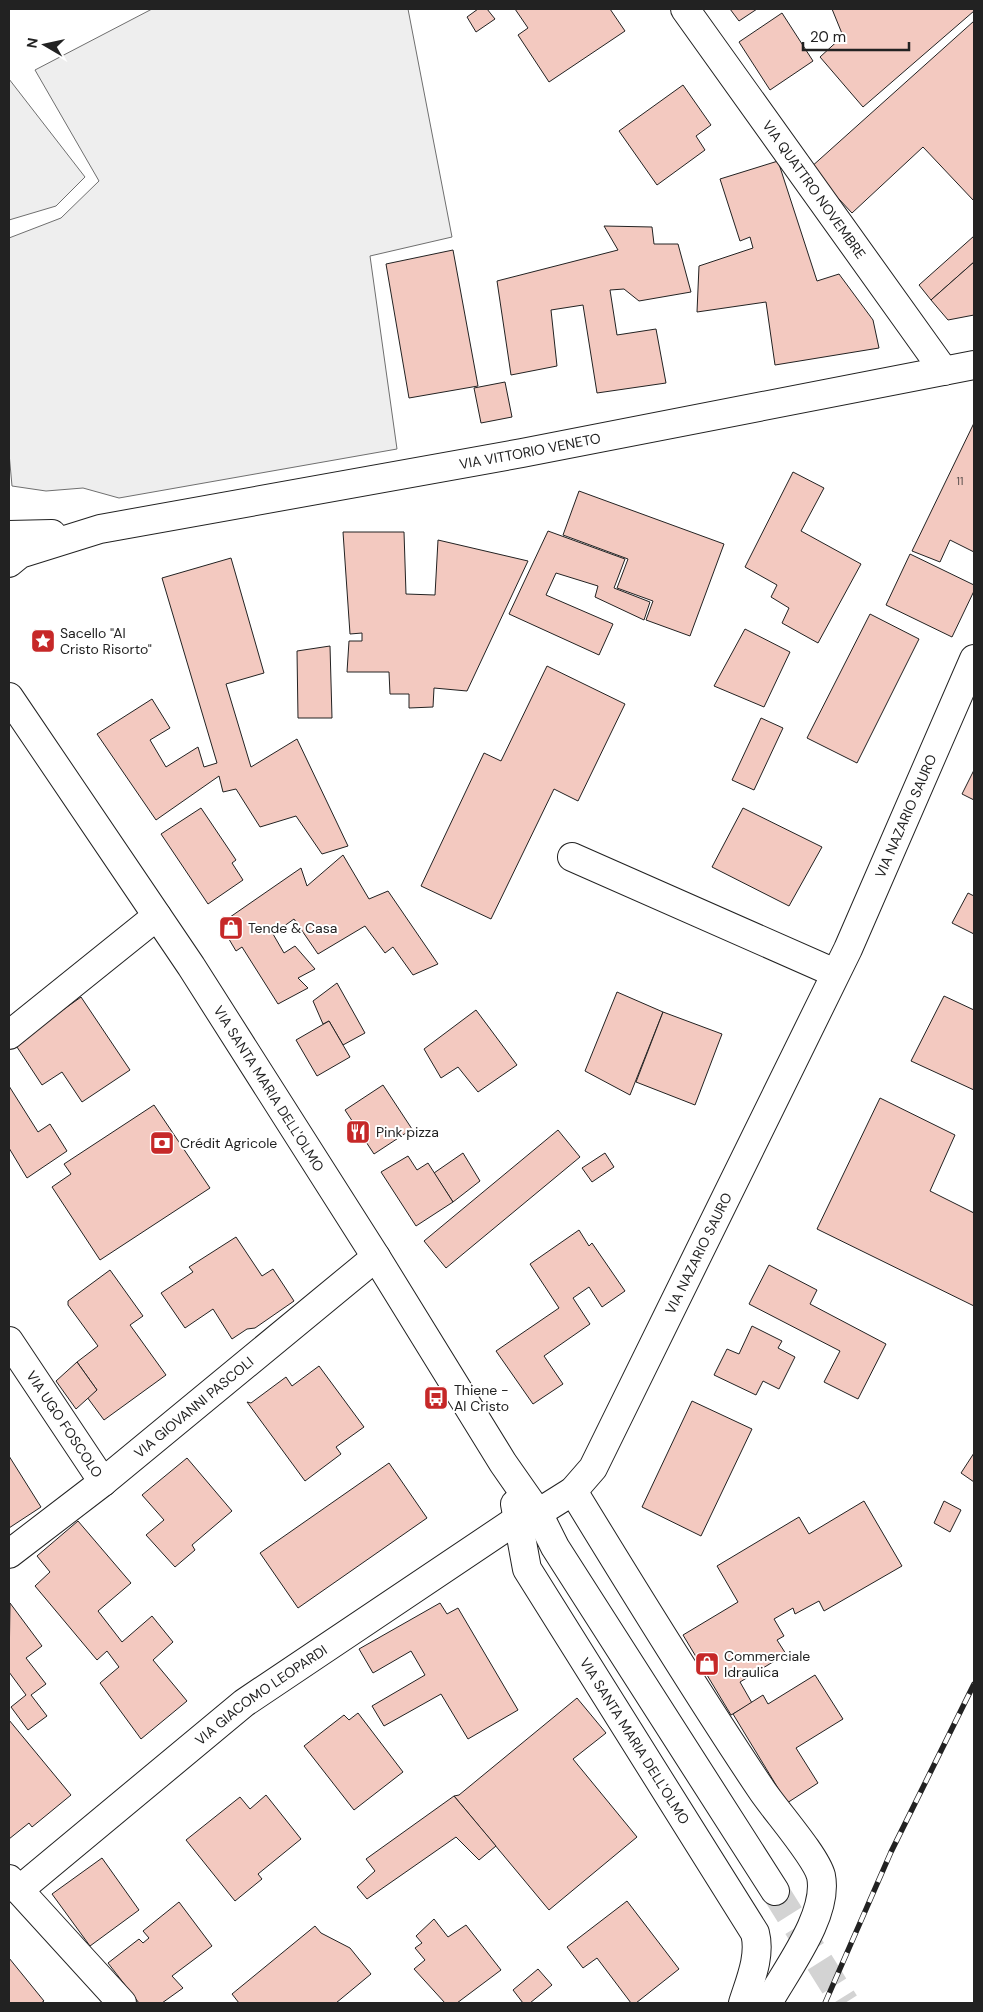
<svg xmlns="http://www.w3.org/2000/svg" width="983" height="2012" font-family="'DM Sans',sans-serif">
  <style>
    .green { fill: #eee; stroke: #6f6f6f }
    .building { fill: #f3c9c0; stroke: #222 }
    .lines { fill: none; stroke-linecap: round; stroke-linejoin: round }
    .secondary-tunnel { stroke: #d3d3d3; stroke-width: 28; stroke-dasharray: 28 14; stroke-linecap: butt }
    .street-casing { stroke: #222; stroke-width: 30 }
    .secondary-casing { stroke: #222; stroke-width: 30 }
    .primary-casing { stroke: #222; stroke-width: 30 }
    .street { stroke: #fff; stroke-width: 28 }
    .secondary { stroke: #fff; stroke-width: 28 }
    .primary { stroke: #fff; stroke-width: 28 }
    .rail-casing { stroke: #222; stroke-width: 5.5 }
    .rail { stroke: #fff; stroke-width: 4; stroke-dasharray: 11; stroke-linecap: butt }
    .labels { text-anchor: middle; stroke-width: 4; stroke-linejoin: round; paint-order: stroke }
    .number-label { font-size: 11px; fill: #564c4a }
    .street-label { font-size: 14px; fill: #222; stroke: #fff }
    .poi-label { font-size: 14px; fill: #222; stroke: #fff; text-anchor: start }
  </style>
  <rect width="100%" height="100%" fill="#fff"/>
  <!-- green -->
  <g class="green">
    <polygon points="152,9 408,9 452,237 370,256 397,449 119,498 83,488 46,491 12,486 9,453 9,238 61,218 99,181 35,70"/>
    <polygon points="9,79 85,177 56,206 9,220"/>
  </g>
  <!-- building -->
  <g class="building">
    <polygon points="478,9 487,9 495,19 476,32 467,17"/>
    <polygon points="515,9 610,9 625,31 549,82 518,35 528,28"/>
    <polygon points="730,9 757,9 739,21"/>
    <polygon points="832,9 974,9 974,11 863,107 820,57 843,36"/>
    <polygon points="782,13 813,61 770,90 739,42"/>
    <polygon points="974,21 974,201 923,147 852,213 810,168"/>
    <polygon points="683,85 711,125 696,136 705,150 657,185 619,131"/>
    <polygon points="778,161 817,281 839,274 873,320 879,348 775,365 766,302 697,312 699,266 753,248 750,237 740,241 720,179"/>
    <polygon points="604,226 652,227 654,244 678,244 691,292 639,301 624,289 610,290 617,335 656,329 666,383 597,393 583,305 551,310 557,366 511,375 497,281 618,250"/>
    <polygon points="974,236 974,262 931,300 919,285"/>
    <polygon points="453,250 478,386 409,398 386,264"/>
    <polygon points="974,262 974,318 974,315 948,320 931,300"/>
    <polygon points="505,382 512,417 481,423 474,388"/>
    <polygon points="974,423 974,552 950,540 940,562 912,551"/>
    <polygon points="793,472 824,488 801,531 861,564 818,643 782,623 789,608 771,597 777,585 745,567"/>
    <polygon points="579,491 724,544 690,636 646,620 653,601 617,588 628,559 563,535"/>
    <polygon points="548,531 625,559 614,588 650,602 644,620 595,597 598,586 556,573 546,595 613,624 599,655 509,614"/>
    <polygon points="343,532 404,532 406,594 435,595 438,540 528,561 467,691 434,688 433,707 409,708 409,694 390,694 389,672 347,672 349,641 362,641 362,633 350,634"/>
    <polygon points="910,554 974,585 974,591 952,637 886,605"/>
    <polygon points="231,558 264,673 226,684 251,767 297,739 348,846 322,854 296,816 260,827 236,789 223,792 219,776 156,820 97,734 152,699 170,728 150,740 166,767 198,747 204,767 217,763 162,578"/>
    <polygon points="870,614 919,639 857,763 807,738"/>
    <polygon points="745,629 790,652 764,707 714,686"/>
    <polygon points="330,646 332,718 298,718 297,651"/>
    <polygon points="547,666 625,704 578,801 554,789 491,919 421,886 484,753 501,761"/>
    <polygon points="761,718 783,728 754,790 732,780"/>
    <polygon points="974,770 974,800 962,794"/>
    <polygon points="201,808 236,860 232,863 243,880 208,904 161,834"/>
    <polygon points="743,808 822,847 789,906 712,867"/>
    <polygon points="343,855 369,899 388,891 438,964 413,975 393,947 385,953 365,926 318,954 294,919 273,934 284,953 295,946 315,969 298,978 308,988 278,1004 242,947 236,951 220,924 301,868 307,886"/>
    <polygon points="968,893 974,896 974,934 952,923"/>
    <polygon points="337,983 365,1033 343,1045 329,1021 323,1024 313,1001"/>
    <polygon points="617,992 663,1012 630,1095 585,1071"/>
    <polygon points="944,996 974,1010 974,1090 911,1061"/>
    <polygon points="81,997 130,1070 82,1102 62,1072 42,1085 15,1044"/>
    <polygon points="476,1010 517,1065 478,1092 458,1067 441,1078 424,1049"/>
    <polygon points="663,1012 722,1034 695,1105 636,1082"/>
    <polygon points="329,1021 350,1057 317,1076 296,1040"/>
    <polygon points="383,1085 412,1129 374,1154 345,1110"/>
    <polygon points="9,1086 38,1132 50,1124 67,1151 27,1178 9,1148"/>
    <polygon points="880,1098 955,1135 930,1191 974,1213 974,1306 817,1229"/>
    <polygon points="154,1105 210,1188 100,1260 52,1187 71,1174 64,1164"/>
    <polygon points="558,1130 580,1157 446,1268 424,1241"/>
    <polygon points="463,1153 480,1181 453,1202 434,1173"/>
    <polygon points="605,1153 614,1167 592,1182 582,1168"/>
    <polygon points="408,1156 417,1170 428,1163 453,1202 416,1226 381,1172"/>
    <polygon points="579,1230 589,1246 592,1243 625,1291 602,1307 589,1287 573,1298 590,1324 544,1356 563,1384 533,1404 496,1351 559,1308 530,1264"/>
    <polygon points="236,1237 262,1276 273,1269 294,1301 255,1328 247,1329 232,1339 213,1309 185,1328 161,1293 193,1272 189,1267"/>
    <polygon points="769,1265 817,1290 810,1304 886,1344 858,1399 824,1382 840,1351 749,1304"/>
    <polygon points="110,1270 143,1316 130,1325 166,1375 104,1420 87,1397 97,1390 77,1362 98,1346 68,1305 68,1301"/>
    <polygon points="752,1326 782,1341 778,1348 795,1357 779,1389 763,1381 756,1395 714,1375 727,1349 739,1354"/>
    <polygon points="77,1362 97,1390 76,1409 56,1381"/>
    <polygon points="319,1366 364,1427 336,1447 341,1454 305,1481 247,1402 251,1403 286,1377 292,1386"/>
    <polygon points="692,1401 752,1429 701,1536 642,1507"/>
    <polygon points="974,1453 974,1482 961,1473"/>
    <polygon points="9,1456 41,1507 9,1528"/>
    <polygon points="187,1458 232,1511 192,1545 195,1550 175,1567 146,1535 164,1520 142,1495"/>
    <polygon points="389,1463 427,1518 298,1608 260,1553"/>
    <polygon points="864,1501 902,1566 824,1611 819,1601 795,1614 793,1608 774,1619 784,1636 777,1640 786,1654 740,1682 752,1703 731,1715 683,1635 738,1602 717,1566 799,1517 809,1534"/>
    <polygon points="944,1501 961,1510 950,1532 934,1523"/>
    <polygon points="78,1521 131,1583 98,1611 122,1642 152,1616 173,1642 153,1660 187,1701 141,1739 100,1683 119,1667 107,1651 97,1660 35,1586 50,1572 37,1556"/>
    <polygon points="10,1603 42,1646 26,1658 46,1684 31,1695 47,1716 28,1730 11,1707 26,1695 9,1672"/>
    <polygon points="440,1603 447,1614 458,1608 518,1710 468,1739 441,1694 384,1726 372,1706 425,1675 411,1651 373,1673 359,1649"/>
    <polygon points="815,1675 843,1719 796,1748 818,1783 787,1803 733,1714 763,1695 768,1704"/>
    <polygon points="577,1698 606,1733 573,1759 637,1837 549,1910 454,1796 459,1795"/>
    <polygon points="358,1713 403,1772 354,1810 304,1746 344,1715 349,1720"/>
    <polygon points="9,1720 71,1795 32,1827 29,1823 9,1839"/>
    <polygon points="266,1795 301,1839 258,1874 262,1879 235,1901 186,1840 240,1797 250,1809"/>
    <polygon points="454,1796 496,1846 479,1860 456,1837 367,1899 357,1887 375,1871 366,1859"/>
    <polygon points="102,1858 139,1910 90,1946 52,1894"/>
    <polygon points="627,1901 679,1969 636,2003 631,2003 597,1958 583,1968 567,1947"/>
    <polygon points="179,1902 212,1946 172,1976 183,1988 162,2003 139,2003 108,1963 139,1939 143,1943 149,1938 143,1931"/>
    <polygon points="434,1919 448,1937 466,1925 501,1970 457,2003 445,2003 414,1969 425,1960 415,1948 422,1943 416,1936"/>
    <polygon points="315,1926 321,1933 350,1948 371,1974 336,2003 239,2003 232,1994"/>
    <polygon points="9,1958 44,2001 41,2003 9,2003"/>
    <polygon points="538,1969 552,1985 530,2003 523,2003 513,1990"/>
  </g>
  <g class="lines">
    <!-- secondary-tunnel -->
    <polyline class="secondary-tunnel" points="775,1891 845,2003"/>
    <defs>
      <g id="street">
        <path id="s1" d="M685,9L944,371"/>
        <polyline points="572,857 835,973"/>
        <polyline points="9,1035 157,916"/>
        <path id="s2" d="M9,1341L103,1482"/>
        <path d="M573,1491C634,1591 696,1692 761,1789C774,1809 816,1856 821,1876C829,1915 786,1970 768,2003"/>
        <path id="s3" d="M515,1504L527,1569L755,1933C761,1956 750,1981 743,2003"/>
        <path id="s4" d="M538,1513L573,1491L593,1468L848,949L974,659"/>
        <path id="s5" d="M9,1554L103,1482L376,1257"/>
        <polyline points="9,1879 122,2003"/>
        <path id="s6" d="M19,1890L244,1703L518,1519"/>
      </g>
      <g id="secondary">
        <path id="s7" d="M9,697L191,966L376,1257L503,1463L538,1513L555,1547L775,1891"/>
      </g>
      <g id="primary">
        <polyline points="9,535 52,534"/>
        <path id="s8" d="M9,563L20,554L100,529L522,453L974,365"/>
      </g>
    </defs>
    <!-- street casing -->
    <use href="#street" class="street-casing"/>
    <!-- secondary casing -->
    <use href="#secondary" class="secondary-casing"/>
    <!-- primary casing -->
    <use href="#primary" class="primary-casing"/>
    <!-- street -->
    <use href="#street" class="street"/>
    <!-- secondary -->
    <use href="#secondary" class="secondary"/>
    <!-- primary -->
    <use href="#primary" class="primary"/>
    <defs>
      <polyline id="rail" points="825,2003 891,1852 974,1684"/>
    </defs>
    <!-- rail casing -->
    <use href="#rail" class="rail-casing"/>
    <!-- rail -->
    <use href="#rail" class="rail"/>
  </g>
  <!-- icons -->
  <defs>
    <symbol id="sight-square" viewBox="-11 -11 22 22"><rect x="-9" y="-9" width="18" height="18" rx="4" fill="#c62828" stroke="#fff"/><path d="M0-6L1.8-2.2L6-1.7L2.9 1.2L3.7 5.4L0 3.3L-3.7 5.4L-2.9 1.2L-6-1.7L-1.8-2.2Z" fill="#fff"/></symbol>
    <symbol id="shop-square" viewBox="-11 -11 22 22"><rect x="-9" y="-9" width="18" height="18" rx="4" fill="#c62828" stroke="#fff"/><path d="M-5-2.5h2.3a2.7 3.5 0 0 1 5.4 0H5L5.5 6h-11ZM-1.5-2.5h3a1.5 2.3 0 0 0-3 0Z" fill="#fff"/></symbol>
    <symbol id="restaurant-square" viewBox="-11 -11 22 22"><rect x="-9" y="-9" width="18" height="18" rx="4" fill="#c62828" stroke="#fff"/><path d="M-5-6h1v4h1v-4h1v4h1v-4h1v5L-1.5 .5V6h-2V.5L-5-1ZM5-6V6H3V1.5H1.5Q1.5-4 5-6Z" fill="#fff"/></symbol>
    <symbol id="bank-square" viewBox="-11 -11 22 22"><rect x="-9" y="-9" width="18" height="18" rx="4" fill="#c62828" stroke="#fff"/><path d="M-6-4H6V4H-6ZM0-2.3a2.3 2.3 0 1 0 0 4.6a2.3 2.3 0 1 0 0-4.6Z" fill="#fff"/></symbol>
    <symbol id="bus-square" viewBox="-11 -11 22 22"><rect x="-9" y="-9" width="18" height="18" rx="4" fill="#c62828" stroke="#fff"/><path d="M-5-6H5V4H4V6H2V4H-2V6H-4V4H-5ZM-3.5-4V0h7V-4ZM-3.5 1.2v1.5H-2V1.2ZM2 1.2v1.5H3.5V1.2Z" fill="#fff"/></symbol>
  </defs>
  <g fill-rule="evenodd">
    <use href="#sight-square" x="29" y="627" width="28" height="28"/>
    <use href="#shop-square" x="217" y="914" width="28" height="28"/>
    <use href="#restaurant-square" x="344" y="1118" width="28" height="28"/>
    <use href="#bank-square" x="148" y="1129" width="28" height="28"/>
    <use href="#bus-square" x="422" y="1384" width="28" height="28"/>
    <use href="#shop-square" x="693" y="1650" width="28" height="28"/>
  </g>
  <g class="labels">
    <!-- number labels -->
    <g class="number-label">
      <text x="960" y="485">11</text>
    </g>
    <!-- street labels -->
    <g class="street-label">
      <text dy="5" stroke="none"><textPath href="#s1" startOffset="222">VIA QUATTRO NOVEMBRE</textPath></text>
      <text dy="5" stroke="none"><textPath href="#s8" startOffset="535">VIA VITTORIO VENETO</textPath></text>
      <text dy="5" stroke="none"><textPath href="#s4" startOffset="795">VIA NAZARIO SAURO</textPath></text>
      <text dy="5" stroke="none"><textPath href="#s7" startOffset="470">VIA SANTA MARIA DELL'OLMO</textPath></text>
      <text dy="5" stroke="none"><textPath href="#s4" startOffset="311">VIA NAZARIO SAURO</textPath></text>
      <text dy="5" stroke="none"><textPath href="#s5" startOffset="236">VIA GIOVANNI PASCOLI</textPath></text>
      <text dy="5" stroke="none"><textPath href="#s2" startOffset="100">VIA UGO FOSCOLO</textPath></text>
      <text dy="5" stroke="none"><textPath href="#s6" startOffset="311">VIA GIACOMO LEOPARDI</textPath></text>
      <text dy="5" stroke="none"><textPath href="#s3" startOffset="269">VIA SANTA MARIA DELL'OLMO</textPath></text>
    </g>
    <!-- poi labels -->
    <g class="poi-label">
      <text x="60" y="638">Sacello "Al<tspan x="60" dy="16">Cristo Risorto"</tspan></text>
      <text x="248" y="933">Tende &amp; Casa</text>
      <text x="376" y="1137">Pink pizza</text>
      <text x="180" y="1148">Crédit Agricole</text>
      <text x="454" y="1395">Thiene -<tspan x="454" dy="16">Al Cristo</tspan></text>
      <text x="724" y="1661">Commerciale<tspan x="724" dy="16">Idraulica</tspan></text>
    </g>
  </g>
  <!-- border -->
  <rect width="983" height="2012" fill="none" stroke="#222222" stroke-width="20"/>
  <!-- north arrow -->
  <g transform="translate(45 45) rotate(279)" stroke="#ffffff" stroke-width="4" paint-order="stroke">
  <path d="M0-4L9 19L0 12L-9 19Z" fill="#222222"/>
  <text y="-8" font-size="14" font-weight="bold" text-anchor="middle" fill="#222222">N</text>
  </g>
  <!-- scale -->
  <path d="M803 42v8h106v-8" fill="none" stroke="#222222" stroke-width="2.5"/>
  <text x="810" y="42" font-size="15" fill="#222222" stroke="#ffffff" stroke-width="4" paint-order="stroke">20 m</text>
</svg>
